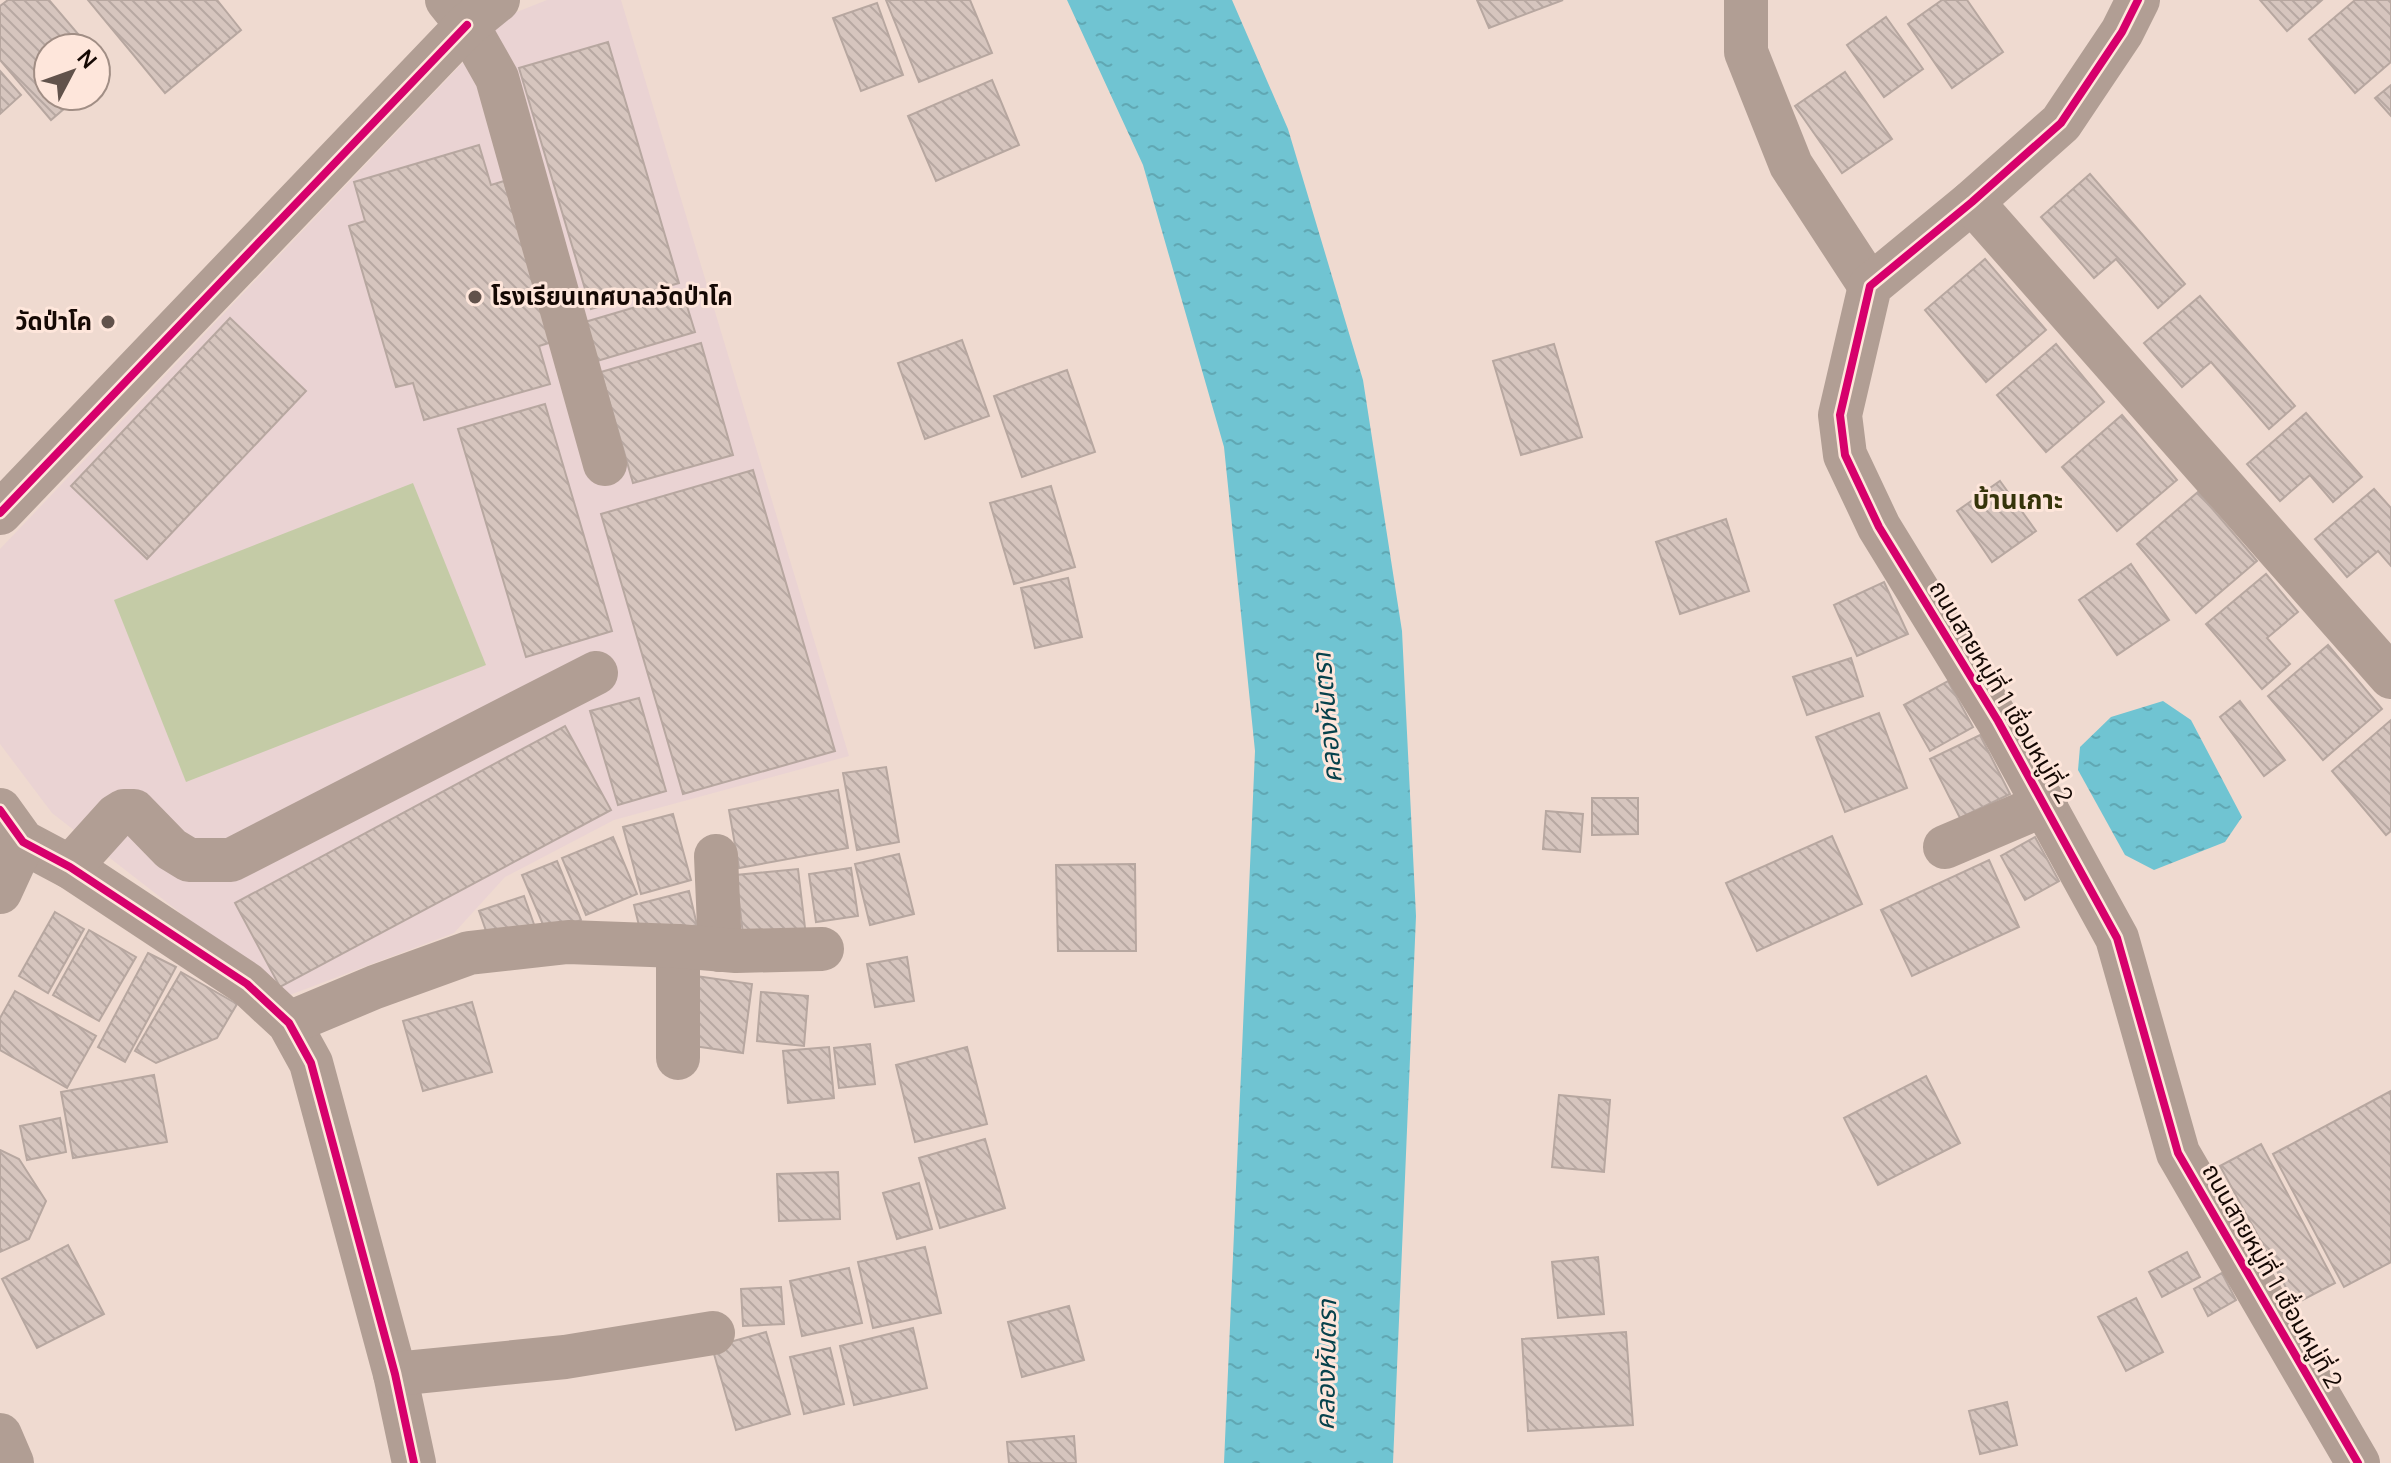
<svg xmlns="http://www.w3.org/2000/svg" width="2391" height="1463" font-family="Manrope,'Noto Sans Thai',sans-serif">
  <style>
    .education { fill: #ead3d3 }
    .grass { fill: #c4cba6 }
    .water { fill: url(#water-ripples) }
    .building { fill: url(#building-back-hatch); stroke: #b7a7a0; stroke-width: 2 }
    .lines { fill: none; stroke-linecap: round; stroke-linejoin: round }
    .minor { stroke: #b19e94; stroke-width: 44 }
    .cycleway-casing { stroke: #fee6db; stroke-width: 13 }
    .cycleway { stroke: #d6006c; stroke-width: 8 }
    .poi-dot { fill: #61524b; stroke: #fee6db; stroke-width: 3 }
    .labels { text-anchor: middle; stroke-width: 6; stroke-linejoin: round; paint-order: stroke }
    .poi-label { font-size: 24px; font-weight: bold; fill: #150904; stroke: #fee6db; text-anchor: start }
    .street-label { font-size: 24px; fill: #150904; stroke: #fee6db }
    .neighbourhood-label { font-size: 26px; font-weight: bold; fill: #35340a; stroke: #fee6db }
    .water-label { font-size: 26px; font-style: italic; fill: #06414b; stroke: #fee6db }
  </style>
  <defs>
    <pattern id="water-ripples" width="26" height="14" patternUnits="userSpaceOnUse" patternTransform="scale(2)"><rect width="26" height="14" fill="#70c4d2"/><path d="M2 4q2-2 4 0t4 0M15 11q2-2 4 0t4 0" fill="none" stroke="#60a7b3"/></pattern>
    <pattern id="building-back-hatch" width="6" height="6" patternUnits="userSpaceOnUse" patternTransform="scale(2)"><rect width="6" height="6" fill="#d6c5be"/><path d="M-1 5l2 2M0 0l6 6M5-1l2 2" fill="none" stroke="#b7a8a2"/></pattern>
  </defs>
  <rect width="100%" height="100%" fill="#efdad0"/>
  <!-- education -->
  <polygon class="education" points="547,0 621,0 849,756 614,820 505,877 454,933 287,996 52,813 0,744 0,549 507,16"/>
  <!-- grass -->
  <polygon class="grass" points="413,483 486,665 186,782 114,600"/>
  <!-- water -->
  <g class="water">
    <polygon points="1067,0 1232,0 1288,129 1363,380 1402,631 1416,916 1393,1463 1224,1463 1255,751 1224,447 1143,165"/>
    <polygon points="2163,701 2191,720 2242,817 2225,842 2154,870 2125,855 2078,770 2080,747 2111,717"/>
  </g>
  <!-- building -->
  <g class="building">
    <polygon points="8,0 49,0 90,48 48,48 48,96 79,96 51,120 0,60 0,6"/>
    <polygon points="88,0 217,0 241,30 165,93"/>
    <polygon points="886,0 970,0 992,53 919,82"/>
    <polygon points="1477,0 1563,0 1489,28"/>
    <polygon points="1942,0 1967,0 2003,52 1952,88 1908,24"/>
    <polygon points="2260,0 2322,0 2287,31"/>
    <polygon points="2355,0 2391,0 2391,62 2355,93 2309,39"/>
    <polygon points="877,3 903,75 861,91 833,18"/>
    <polygon points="1886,17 1923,69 1884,97 1847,45"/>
    <polygon points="608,42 679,283 591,309 519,68"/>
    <polygon points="96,55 109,71 96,82"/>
    <polygon points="0,71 21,95 0,114"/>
    <polygon points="1845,72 1892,139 1842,173 1795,106"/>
    <polygon points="992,80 1019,145 936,181 908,116"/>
    <polygon points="2391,85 2391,116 2375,98"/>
    <polygon points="479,145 491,185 504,181 552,342 539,346 550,384 424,420 413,383 396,387 349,226 365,221 354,182"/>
    <polygon points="2090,174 2185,284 2158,308 2116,259 2094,278 2041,217"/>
    <polygon points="1985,259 2046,330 1986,382 1925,310"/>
    <polygon points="683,293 695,332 597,361 585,322"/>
    <polygon points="2200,296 2295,406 2269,429 2211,362 2182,387 2144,343"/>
    <polygon points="230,318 306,391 147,559 71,486"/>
    <polygon points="962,340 989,416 925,439 898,363"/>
    <polygon points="701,343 733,455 633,483 601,372"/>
    <polygon points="1554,344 1582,437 1521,455 1493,361"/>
    <polygon points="2056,344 2104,402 2046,452 1997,395"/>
    <polygon points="1067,370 1095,452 1022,477 994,396"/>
    <polygon points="545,404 612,631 526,657 458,429"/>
    <polygon points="2306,413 2362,477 2333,502 2310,475 2280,501 2247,464"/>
    <polygon points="2122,415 2177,480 2117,531 2062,467"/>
    <polygon points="753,470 835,751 683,794 601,514"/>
    <polygon points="2000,481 2036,531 1992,562 1957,511"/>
    <polygon points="1051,486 1075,567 1014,584 990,503"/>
    <polygon points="2374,489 2391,508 2391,566 2378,551 2347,577 2315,539"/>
    <polygon points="2198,492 2257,561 2196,613 2137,544"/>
    <polygon points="1726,519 1749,591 1680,614 1656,542"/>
    <polygon points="2131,564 2169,620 2117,655 2079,600"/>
    <polygon points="2266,574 2298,612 2267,638 2290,664 2262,689 2206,624"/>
    <polygon points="1068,578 1082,637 1035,648 1021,588"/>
    <polygon points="1884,582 1908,634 1857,656 1834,605"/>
    <polygon points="2328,645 2382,709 2323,760 2268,696"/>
    <polygon points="1851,658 1863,696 1807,715 1793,677"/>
    <polygon points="1948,681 1973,727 1930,751 1904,705"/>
    <polygon points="639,698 666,791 618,805 590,711"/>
    <polygon points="2240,701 2285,760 2264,776 2220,717"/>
    <polygon points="1879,713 1907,788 1845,812 1816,737"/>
    <polygon points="2391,720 2391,831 2386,835 2332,771"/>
    <polygon points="565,726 611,810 280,987 235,903"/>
    <polygon points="1980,735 2010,794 1960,818 1930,759"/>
    <polygon points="886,767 899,842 857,850 843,773"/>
    <polygon points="838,790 848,848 739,868 729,810"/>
    <polygon points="1592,798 1638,798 1638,834 1592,835"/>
    <polygon points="1546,811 1583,814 1580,852 1543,849"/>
    <polygon points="673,814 691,880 641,894 623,827"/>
    <polygon points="1832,836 1862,904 1757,951 1726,883"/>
    <polygon points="613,837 637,894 586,915 562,858"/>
    <polygon points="2035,837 2059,881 2025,900 2001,856"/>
    <polygon points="899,854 914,914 870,925 855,864"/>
    <polygon points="1989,860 2019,927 1912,976 1881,910"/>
    <polygon points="557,861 581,920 547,934 522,875"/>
    <polygon points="1135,864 1136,951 1058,951 1056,865"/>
    <polygon points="851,868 858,916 816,922 809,874"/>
    <polygon points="798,869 806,936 744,943 736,875"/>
    <polygon points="689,891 697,925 642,938 634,905"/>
    <polygon points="524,896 536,930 491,945 479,911"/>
    <polygon points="55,912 84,929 48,993 19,976"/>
    <polygon points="89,930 136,957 99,1021 53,995"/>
    <polygon points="148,953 176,967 125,1062 98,1047"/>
    <polygon points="907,957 914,1001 875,1007 867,964"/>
    <polygon points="181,972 237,1004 217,1038 156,1063 135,1051"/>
    <polygon points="689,975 752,984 743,1053 679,1044"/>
    <polygon points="15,991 96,1036 67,1088 0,1050 0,1018"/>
    <polygon points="761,992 808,996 804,1046 757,1041"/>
    <polygon points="472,1002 492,1072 423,1091 403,1021"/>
    <polygon points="870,1044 875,1084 839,1088 834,1048"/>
    <polygon points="829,1047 834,1098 788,1103 783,1051"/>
    <polygon points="967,1047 987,1124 915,1142 896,1065"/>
    <polygon points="154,1075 167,1142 73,1158 61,1092"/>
    <polygon points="1926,1076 1960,1143 1878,1185 1844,1118"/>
    <polygon points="2391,1091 2391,1262 2344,1287 2273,1154"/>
    <polygon points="1559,1095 1610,1100 1604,1172 1552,1167"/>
    <polygon points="60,1118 66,1152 27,1160 20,1126"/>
    <polygon points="985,1139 1005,1208 940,1228 919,1158"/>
    <polygon points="2261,1144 2335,1283 2295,1304 2220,1166"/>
    <polygon points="0,1150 19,1159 46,1201 29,1239 0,1252"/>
    <polygon points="838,1172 840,1219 779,1221 777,1174"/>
    <polygon points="919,1183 932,1229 897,1239 883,1193"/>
    <polygon points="68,1245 104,1314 37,1348 2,1279"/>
    <polygon points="925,1247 941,1313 873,1328 858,1262"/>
    <polygon points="2187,1252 2200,1277 2162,1297 2149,1272"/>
    <polygon points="1598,1257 1604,1314 1558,1318 1552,1262"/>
    <polygon points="849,1268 862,1323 802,1336 790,1281"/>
    <polygon points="2222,1273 2236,1300 2208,1316 2194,1289"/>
    <polygon points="781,1287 784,1324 743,1326 741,1289"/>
    <polygon points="2136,1298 2163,1352 2126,1371 2098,1317"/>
    <polygon points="1069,1306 1084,1360 1022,1377 1008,1322"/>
    <polygon points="913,1328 927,1388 854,1405 840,1346"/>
    <polygon points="766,1332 790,1414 736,1430 712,1347"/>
    <polygon points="1626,1332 1633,1425 1528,1431 1522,1339"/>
    <polygon points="830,1348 844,1404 804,1414 790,1357"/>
    <polygon points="2007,1402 2017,1445 1980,1454 1969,1411"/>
    <polygon points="1074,1436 1076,1463 1009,1463 1007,1442"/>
  </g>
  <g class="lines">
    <!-- minor -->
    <g class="minor">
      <polyline points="447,0 467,25 497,78 605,464"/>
      <polyline points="1746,0 1746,52 1791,165 1870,286"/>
      <polyline points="2138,0 2122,32 2061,123 1972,202 1870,286 1840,415 1845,455 1879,527 1998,721 2117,938 2178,1153 2358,1463"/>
      <polyline points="1972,202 2391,677"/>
      <polyline points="0,513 467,25 498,0"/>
      <polyline points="0,810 23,842 70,867 247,984 289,1023 311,1063 395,1374 414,1463"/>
      <polyline points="1945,847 2046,804"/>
      <polyline points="716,856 720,950"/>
      <polyline points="70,867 116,816 124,811 134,811 171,849 189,860 231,860 596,673"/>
      <polyline points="0,892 23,842"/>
      <polyline points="678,946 678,1058"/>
      <polyline points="289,1023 375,987 469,953 568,942 678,946 736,951 822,949"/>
      <polyline points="395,1374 565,1357 713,1333"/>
      <polyline points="0,1435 12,1463"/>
    </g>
    <defs>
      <g id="cycleway">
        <polyline points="2138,0 2122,32 2061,123 1972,202 1870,286 1840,415 1845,455 1879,527 1998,721 2117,938 2178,1153 2358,1463"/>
        <polyline points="0,513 467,25"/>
        <polyline points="0,810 23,842 70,867 247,984 289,1023 311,1063 395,1374 414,1463"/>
      </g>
    </defs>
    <!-- cycleway casing -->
    <use href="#cycleway" class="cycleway-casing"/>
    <!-- cycleway -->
    <use href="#cycleway" class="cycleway"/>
  </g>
  <!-- markers -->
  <g class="poi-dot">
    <circle cx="475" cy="297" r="8"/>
    <circle cx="108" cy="322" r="8"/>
  </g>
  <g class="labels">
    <!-- poi labels -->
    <g class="poi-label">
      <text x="491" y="305">โรงเรียนเทศบาลวัดป่าโค</text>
      <text x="92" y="330" text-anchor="end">วัดป่าโค</text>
    </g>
    <!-- street labels -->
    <g class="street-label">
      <text transform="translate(2001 692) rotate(59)" y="8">ถนนสายหมู่ที่ 1 เชื่อมหมู่ที่ 2</text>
      <text transform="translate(2272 1276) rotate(60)" y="8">ถนนสายหมู่ที่ 1 เชื่อมหมู่ที่ 2</text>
    </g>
    <!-- neighbourhood labels -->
    <g class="neighbourhood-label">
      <text x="2018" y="509">บ้านเกาะ</text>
    </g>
    <!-- water labels -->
    <g class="water-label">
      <text transform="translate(1327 718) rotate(-95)" y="9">คลองหันตรา</text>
      <text transform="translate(1326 1365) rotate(-89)" y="9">คลองหันตรา</text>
    </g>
  </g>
  <!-- north arrow -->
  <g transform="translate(72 72) rotate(49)"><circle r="38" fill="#fee6db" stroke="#a18e85" stroke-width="2"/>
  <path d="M0-6L14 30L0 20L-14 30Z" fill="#61524b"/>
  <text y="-12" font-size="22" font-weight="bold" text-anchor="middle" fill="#150904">N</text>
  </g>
</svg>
